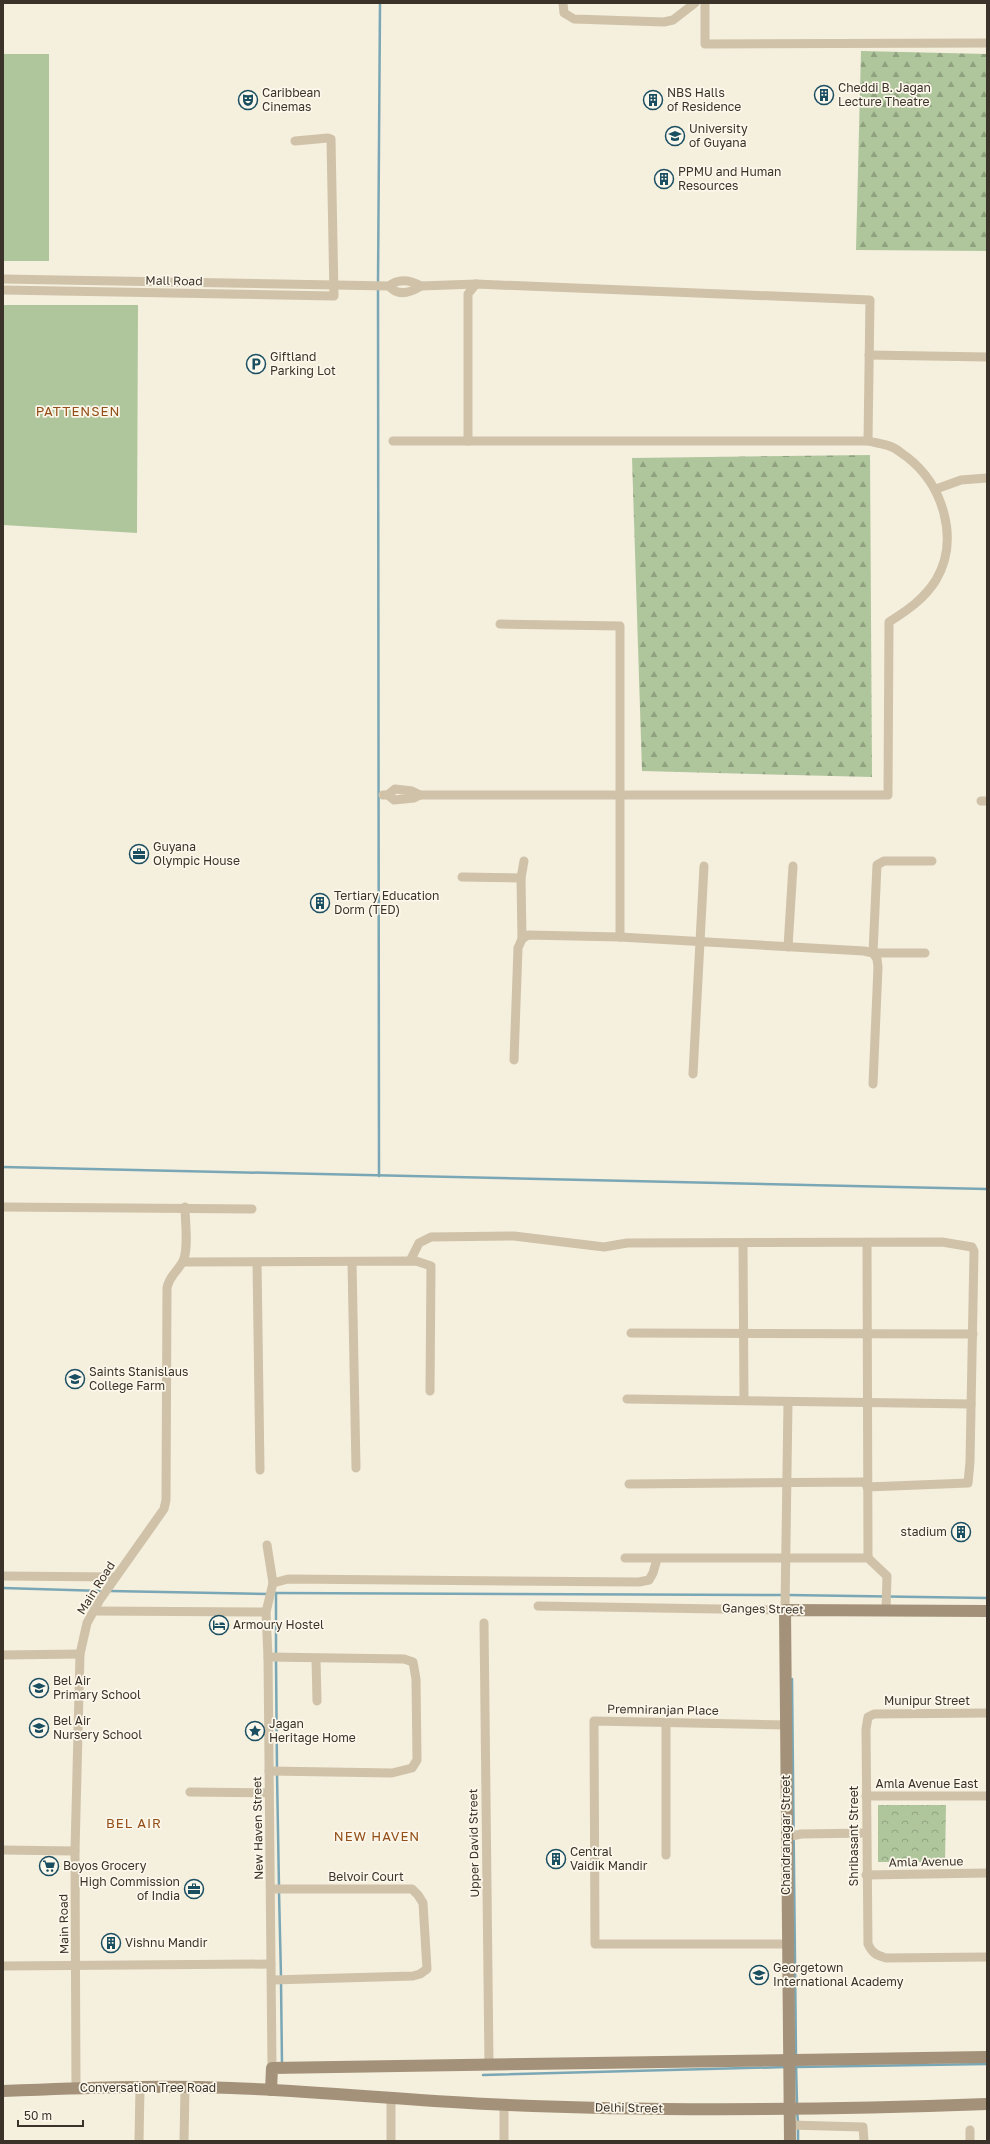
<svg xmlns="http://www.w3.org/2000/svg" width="990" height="2144" font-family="'Golos Text',sans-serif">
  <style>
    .forest { fill: url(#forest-firs) }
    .park { fill: url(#park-crowns) }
    .garden { fill: #afc69c }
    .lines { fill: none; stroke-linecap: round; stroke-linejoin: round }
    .stream { stroke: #7aa7b5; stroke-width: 2.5 }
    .street { stroke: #cfc2a8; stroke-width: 9 }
    .secondary { stroke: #a39179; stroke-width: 12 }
    .labels { text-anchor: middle; stroke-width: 3.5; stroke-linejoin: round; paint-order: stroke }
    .poi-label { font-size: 12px; fill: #3b3229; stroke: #fcf7eb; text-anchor: start }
    .street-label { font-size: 12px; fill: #3b3229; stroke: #fcf7eb }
    .neighbourhood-label { font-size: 13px; letter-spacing: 1px; fill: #934f19; stroke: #fcf7eb }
  </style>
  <defs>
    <pattern id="forest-firs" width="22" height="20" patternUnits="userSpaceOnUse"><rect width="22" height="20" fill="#afc69c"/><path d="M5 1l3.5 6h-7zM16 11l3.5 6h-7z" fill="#90a17f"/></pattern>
    <pattern id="park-crowns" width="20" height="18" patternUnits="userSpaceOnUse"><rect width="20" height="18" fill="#afc69c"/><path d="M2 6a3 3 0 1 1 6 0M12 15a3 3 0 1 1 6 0" fill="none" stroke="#90a17f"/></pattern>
  </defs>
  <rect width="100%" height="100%" fill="#f5efde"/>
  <!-- forest -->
  <g class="forest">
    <polygon points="861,51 987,54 987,251 856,250"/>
    <polygon points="870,455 872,777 642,771 632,458"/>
  </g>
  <!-- park -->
  <polygon class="park" points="878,1805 946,1805 945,1862 878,1862"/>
  <!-- garden -->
  <g class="garden">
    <rect x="3" y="54" width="46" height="207"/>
    <polygon points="3,305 138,305 137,533 3,525"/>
  </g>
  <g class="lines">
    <!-- stream -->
    <g class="stream">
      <polyline points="378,283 380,3"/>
      <polyline points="378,288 379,1176"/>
      <polyline points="3,1167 987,1189"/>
      <polyline points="3,1588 103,1591"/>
      <polyline points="110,1591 269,1594"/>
      <polyline points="274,1593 783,1595"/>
      <polyline points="276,1593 276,1655"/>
      <polyline points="788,1595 987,1598"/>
      <polyline points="276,1660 277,1769"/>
      <polyline points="792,1679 796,2056"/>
      <polyline points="277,1774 279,1887"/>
      <polyline points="279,1892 281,1977"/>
      <polyline points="281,1982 282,2065"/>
      <polyline points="796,2063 797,2104"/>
      <polyline points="796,2067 987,2064"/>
      <polyline points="483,2075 787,2067"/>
      <polyline points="797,2111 798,2122"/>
      <polyline points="798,2127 798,2141"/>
    </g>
    <!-- street -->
    <g class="street">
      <polyline points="563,3 564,13 574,19 664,22 673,20 695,3"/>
      <polyline points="705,3 705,44 987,43"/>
      <path d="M3,279L389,286C399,278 410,280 421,286L476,284"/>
      <path d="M389,286C398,297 410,293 421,286"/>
      <polyline points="3,290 334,296 331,139 328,138 295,141"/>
      <polyline points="869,355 987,357"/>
      <polyline points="468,441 468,294 476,284 870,300 868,441"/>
      <polyline points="936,489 961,480 987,478"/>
      <polyline points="500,624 620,626 620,937"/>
      <path d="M383,795H388L394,800L414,798L420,795H888L889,622C908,610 924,599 936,580C960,539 943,485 907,457C902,454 897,449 892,447C885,444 876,443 868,441H393"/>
      <polyline points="388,795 395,789 412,791 420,795"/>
      <polyline points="981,801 987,801"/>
      <polyline points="462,877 521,878"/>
      <polyline points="522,939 521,878 524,861"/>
      <polyline points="788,947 793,866"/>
      <polyline points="925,953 873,953 877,865 884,861 932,861"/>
      <polyline points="514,1060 518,948 522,939 528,935 620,937 864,951 873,953 877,959 878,967 873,1084"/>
      <polyline points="693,1074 704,866"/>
      <polyline points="3,1207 252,1209"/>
      <polyline points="867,1243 868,1558"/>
      <polyline points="743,1244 744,1400"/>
      <polyline points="410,1261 419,1243 431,1237 514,1236 604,1247 627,1243 942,1242 972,1247 974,1251 970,1462 968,1483 867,1487"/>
      <polyline points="183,1262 416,1261 431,1266 430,1391"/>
      <polyline points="257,1262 260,1470"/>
      <polyline points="352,1262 356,1468"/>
      <polyline points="631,1333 973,1334"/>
      <polyline points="627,1399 971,1404"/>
      <polyline points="629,1484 864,1482 867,1485"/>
      <polyline points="267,1545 273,1583"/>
      <polyline points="625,1558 868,1558 887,1576 886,1610"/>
      <polyline points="3,1576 115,1577"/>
      <polyline points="538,1606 785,1610 788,1402"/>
      <polyline points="94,1611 266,1612"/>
      <polyline points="484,1623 489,2064"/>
      <polyline points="3,1655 80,1654"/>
      <polyline points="268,1657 404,1659 413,1662 416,1679 417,1760 412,1768 392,1773 269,1771"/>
      <polyline points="316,1659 317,1701"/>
      <path d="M987,1713L874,1714L868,1717L866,1729L868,1944C872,1953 876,1955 886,1958L987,1957"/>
      <polyline points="666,1722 666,1855"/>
      <polyline points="786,1725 594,1721 595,1944 787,1944"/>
      <polyline points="190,1792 269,1793"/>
      <polyline points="866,1796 987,1796"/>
      <polyline points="787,1837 801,1834 866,1833"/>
      <polyline points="3,1850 75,1851"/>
      <polyline points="866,1875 987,1873"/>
      <polyline points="271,1889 412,1889 418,1895 423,1903 427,1969 420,1974 413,1976 272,1980"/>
      <polyline points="3,1966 271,1964"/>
      <polyline points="272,2068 268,1657 266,1612 273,1583 288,1579 639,1582 649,1580 653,1573 657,1559"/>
      <path d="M76,2088L75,1851L80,1654L87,1623L99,1601L164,1509L166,1500L167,1288C169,1276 178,1271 183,1261C189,1249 185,1221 185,1207"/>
      <polyline points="391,2097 391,2141"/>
      <polyline points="504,2105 504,2141"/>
      <polyline points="790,2125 863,2127 864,2141"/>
      <polyline points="970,2130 970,2141"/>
      <polyline points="139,2141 140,2088"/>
      <polyline points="184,2141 185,2088"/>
    </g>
    <!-- secondary -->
    <g class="secondary">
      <polyline points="271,2090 272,2068 987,2057"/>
      <path d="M3,2091C79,2088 155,2085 231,2088C316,2091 402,2100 487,2104C653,2112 821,2110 987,2104"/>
      <polyline points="790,2141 785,1610 987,1611"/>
    </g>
  </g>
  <!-- icons -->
  <defs>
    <symbol id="building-ring" viewBox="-11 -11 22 22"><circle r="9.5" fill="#fcf7eb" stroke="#1a4e61" stroke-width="1.5"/><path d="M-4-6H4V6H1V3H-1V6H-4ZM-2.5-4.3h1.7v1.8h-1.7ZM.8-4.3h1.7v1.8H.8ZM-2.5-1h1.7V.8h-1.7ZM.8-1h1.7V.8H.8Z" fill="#1a4e61"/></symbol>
    <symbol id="theatre-ring" viewBox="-11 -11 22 22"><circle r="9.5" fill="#fcf7eb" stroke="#1a4e61" stroke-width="1.5"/><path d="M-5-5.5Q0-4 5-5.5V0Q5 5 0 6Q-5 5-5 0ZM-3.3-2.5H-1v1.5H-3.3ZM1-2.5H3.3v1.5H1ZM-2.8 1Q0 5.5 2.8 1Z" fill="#1a4e61"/></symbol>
    <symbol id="university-ring" viewBox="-11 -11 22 22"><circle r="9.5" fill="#fcf7eb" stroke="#1a4e61" stroke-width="1.5"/><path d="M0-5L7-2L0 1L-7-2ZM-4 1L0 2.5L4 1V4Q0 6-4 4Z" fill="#1a4e61"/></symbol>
    <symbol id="parking-ring" viewBox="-11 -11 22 22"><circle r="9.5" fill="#fcf7eb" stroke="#1a4e61" stroke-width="1.5"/><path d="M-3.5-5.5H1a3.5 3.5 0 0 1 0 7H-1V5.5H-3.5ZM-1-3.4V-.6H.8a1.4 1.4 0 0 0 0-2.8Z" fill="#1a4e61"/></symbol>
    <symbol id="office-ring" viewBox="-11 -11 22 22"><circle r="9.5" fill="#fcf7eb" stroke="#1a4e61" stroke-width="1.5"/><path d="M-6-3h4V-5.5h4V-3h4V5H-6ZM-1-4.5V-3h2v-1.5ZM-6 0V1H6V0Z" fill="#1a4e61"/></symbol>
    <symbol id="school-ring" viewBox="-11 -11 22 22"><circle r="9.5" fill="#fcf7eb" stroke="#1a4e61" stroke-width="1.5"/><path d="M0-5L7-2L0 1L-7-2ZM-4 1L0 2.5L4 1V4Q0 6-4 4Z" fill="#1a4e61"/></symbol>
    <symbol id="hotel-ring" viewBox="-11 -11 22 22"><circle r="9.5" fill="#fcf7eb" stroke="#1a4e61" stroke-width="1.5"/><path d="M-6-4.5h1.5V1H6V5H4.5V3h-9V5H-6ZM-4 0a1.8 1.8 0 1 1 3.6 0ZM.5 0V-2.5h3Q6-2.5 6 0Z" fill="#1a4e61"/></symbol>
    <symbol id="sight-ring" viewBox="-11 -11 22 22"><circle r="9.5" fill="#fcf7eb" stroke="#1a4e61" stroke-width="1.5"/><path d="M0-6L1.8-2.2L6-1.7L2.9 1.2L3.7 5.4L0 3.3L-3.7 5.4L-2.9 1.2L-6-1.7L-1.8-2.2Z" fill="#1a4e61"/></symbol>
    <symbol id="supermarket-ring" viewBox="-11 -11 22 22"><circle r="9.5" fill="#fcf7eb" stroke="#1a4e61" stroke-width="1.5"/><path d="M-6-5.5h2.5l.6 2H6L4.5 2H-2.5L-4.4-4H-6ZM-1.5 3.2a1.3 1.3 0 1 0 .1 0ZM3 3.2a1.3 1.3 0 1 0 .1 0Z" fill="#1a4e61"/></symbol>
  </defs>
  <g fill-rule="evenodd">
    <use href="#building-ring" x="813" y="84" width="22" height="22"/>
    <use href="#theatre-ring" x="237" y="89" width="22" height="22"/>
    <use href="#building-ring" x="642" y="89" width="22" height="22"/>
    <use href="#university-ring" x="664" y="125" width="22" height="22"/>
    <use href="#building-ring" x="653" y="168" width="22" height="22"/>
    <use href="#parking-ring" x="245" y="353" width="22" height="22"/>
    <use href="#office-ring" x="128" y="843" width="22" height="22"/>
    <use href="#building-ring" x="309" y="892" width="22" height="22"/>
    <use href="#school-ring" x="64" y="1368" width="22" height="22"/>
    <use href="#building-ring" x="950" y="1521" width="22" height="22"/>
    <use href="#hotel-ring" x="208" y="1614" width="22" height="22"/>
    <use href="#school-ring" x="28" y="1677" width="22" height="22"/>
    <use href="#school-ring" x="28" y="1717" width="22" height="22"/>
    <use href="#sight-ring" x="244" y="1720" width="22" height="22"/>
    <use href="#building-ring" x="545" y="1848" width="22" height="22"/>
    <use href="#supermarket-ring" x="38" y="1855" width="22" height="22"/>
    <use href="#office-ring" x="183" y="1878" width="22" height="22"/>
    <use href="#building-ring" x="100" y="1932" width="22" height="22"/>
    <use href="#school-ring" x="748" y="1964" width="22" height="22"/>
  </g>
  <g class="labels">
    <!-- poi labels -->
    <g class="poi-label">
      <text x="838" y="92">Cheddi B. Jagan<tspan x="838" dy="14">Lecture Theatre</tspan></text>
      <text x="262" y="97">Caribbean<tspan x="262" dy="14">Cinemas</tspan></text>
      <text x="667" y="97">NBS Halls<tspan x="667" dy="14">of Residence</tspan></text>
      <text x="689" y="133">University<tspan x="689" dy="14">of Guyana</tspan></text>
      <text x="678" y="176">PPMU and Human<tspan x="678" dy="14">Resources</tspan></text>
      <text x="270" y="361">Giftland<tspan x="270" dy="14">Parking Lot</tspan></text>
      <text x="153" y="851">Guyana<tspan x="153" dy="14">Olympic House</tspan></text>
      <text x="334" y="900">Tertiary Education<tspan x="334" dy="14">Dorm (TED)</tspan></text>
      <text x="89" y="1376">Saints Stanislaus<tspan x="89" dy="14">College Farm</tspan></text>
      <text x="947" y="1536" text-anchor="end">stadium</text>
      <text x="233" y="1629">Armoury Hostel</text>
      <text x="53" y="1685">Bel Air<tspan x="53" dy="14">Primary School</tspan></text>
      <text x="53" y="1725">Bel Air<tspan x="53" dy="14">Nursery School</tspan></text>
      <text x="269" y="1728">Jagan<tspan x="269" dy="14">Heritage Home</tspan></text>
      <text x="570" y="1856">Central<tspan x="570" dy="14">Vaidik Mandir</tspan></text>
      <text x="63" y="1870">Boyos Grocery</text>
      <text x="180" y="1886" text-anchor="end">High Commission<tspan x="180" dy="14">of India</tspan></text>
      <text x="125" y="1947">Vishnu Mandir</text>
      <text x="773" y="1972">Georgetown<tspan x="773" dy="14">International Academy</tspan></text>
    </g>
    <!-- street labels -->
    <g class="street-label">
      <text transform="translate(174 281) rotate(1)" y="4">Mall Road</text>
      <text transform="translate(96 1588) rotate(-58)" y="4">Main Road</text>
      <text transform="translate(763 1609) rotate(1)" y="4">Ganges Street</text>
      <text x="927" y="1705">Munipur Street</text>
      <text transform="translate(663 1710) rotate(1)" y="4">Premniranjan Place</text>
      <text x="927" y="1788">Amla Avenue East</text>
      <text transform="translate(258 1828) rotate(-91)" y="4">New Haven Street</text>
      <text transform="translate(786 1835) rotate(-90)" y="4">Chandranagar Street</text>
      <text transform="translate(854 1836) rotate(-90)" y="4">Shribasant Street</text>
      <text transform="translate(474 1843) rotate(-91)" y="4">Upper David Street</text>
      <text transform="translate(926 1862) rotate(-1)" y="4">Amla Avenue</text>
      <text x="366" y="1881">Belvoir Court</text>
      <text transform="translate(64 1924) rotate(-91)" y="4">Main Road</text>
      <text x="148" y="2092">Conversation Tree Road</text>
      <text transform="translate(629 2108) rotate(1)" y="4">Delhi Street</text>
    </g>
    <!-- neighbourhood labels -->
    <g class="neighbourhood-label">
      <text x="78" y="416">PATTENSEN</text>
      <text x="134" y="1828">BEL AIR</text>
      <text x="377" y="1841">NEW HAVEN</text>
    </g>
  </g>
  <!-- border -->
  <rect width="990" height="2144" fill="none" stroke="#3b3229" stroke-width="8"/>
  <!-- scale -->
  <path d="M18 2120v6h65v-6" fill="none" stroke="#3b3229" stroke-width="2"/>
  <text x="24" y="2120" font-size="12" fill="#3b3229" stroke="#fcf7eb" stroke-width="3" paint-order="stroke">50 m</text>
</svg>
